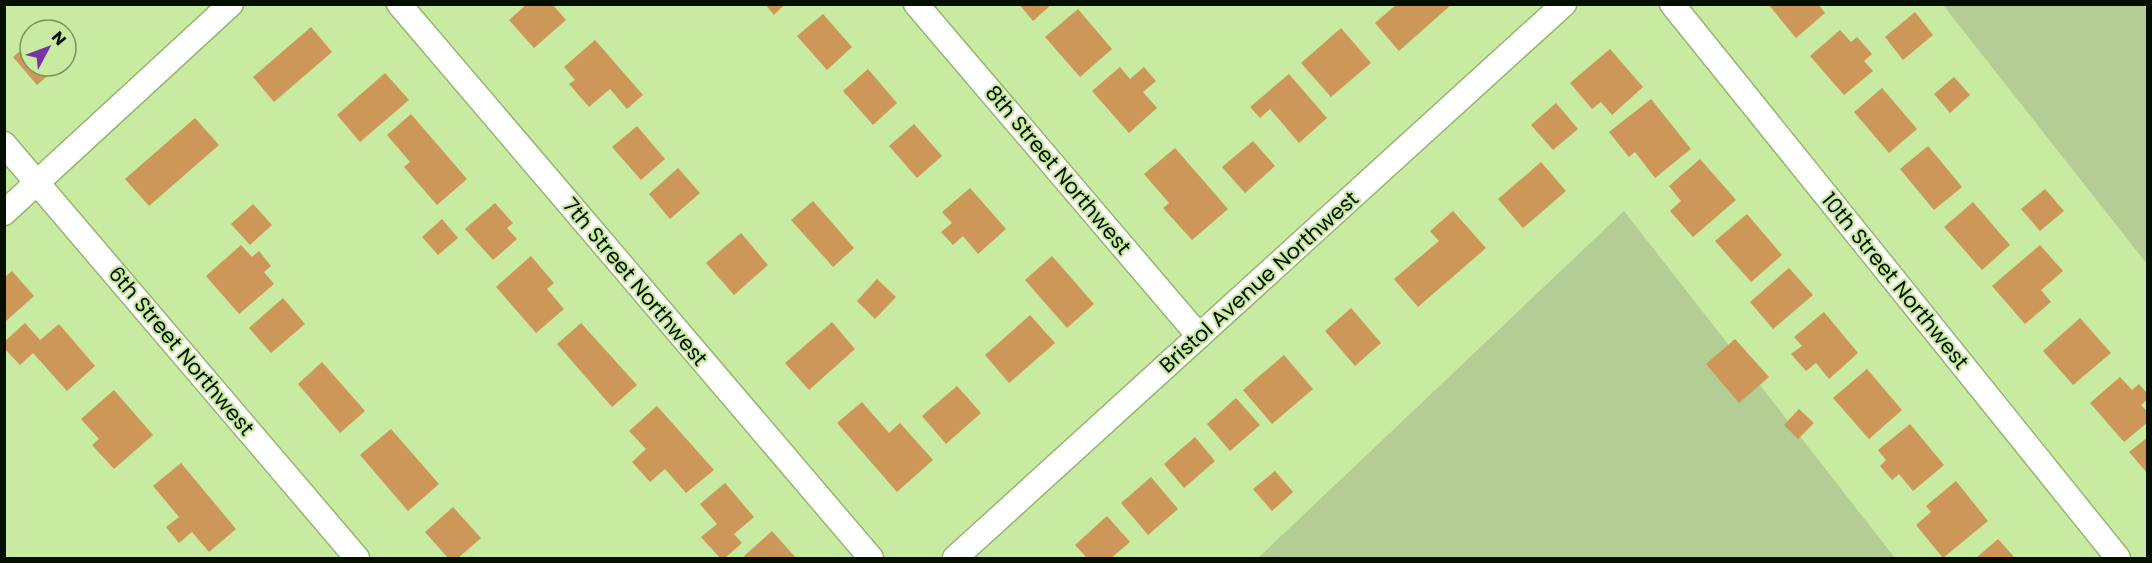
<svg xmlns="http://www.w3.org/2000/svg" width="2152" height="563" font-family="Poppins,sans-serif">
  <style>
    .green { fill: #b3cd95 }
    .building { fill: #cd9759 }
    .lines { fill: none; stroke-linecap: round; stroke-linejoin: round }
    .street-casing { stroke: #95b66f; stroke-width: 27 }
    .street { stroke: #fff; stroke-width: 24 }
    .labels { text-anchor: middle; stroke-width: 4.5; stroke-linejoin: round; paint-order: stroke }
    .street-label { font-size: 21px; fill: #050f00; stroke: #c8eaa1 }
  </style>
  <rect width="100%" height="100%" fill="#c8eaa1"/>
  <!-- green -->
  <g class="green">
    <polygon points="1943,5 2147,5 2147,264"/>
    <polygon points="1624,211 1895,558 1258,558"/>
  </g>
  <!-- building -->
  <g class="building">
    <polygon points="527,4 552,4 566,20 534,48 509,20"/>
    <polygon points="765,4 785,4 774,15"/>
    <polygon points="1019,4 1052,4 1033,21"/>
    <polygon points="1397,4 1452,4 1399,51 1375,23"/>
    <polygon points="1768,4 1818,4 1825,13 1796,38"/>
    <polygon points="1078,9 1112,49 1080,77 1045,37"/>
    <polygon points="1915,12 1933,35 1903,60 1885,37"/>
    <polygon points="823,14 852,47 827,70 797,36"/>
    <polygon points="311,27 332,52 274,102 253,77"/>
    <polygon points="1341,28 1371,63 1331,97 1301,63"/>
    <polygon points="1840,30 1851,42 1857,37 1872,54 1864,61 1873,71 1844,95 1810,56"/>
    <polygon points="66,38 77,50 66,60"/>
    <polygon points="595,40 643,95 627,109 610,89 589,107 569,84 575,80 564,67"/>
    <polygon points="30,43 30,66 59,66 37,85 13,57"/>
    <polygon points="1610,49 1643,87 1612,115 1601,102 1592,109 1570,83"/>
    <polygon points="1120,67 1130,79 1144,67 1156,81 1143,92 1157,108 1129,133 1092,91"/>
    <polygon points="868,69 897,103 873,125 843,91"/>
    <polygon points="385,73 409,100 360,142 337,115"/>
    <polygon points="1289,74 1327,118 1299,143 1270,109 1260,118 1250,107"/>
    <polygon points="1954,77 1970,95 1950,113 1934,94"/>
    <polygon points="1882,88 1917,129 1889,153 1854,112"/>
    <polygon points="1651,99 1691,149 1655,178 1635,152 1629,157 1609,132"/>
    <polygon points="1556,103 1578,129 1553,150 1531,125"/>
    <polygon points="411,114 467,179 437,205 404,167 410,162 387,135"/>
    <polygon points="195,118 219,145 149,206 125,179"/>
    <polygon points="914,124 942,156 917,178 889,146"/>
    <polygon points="637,126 665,159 641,180 612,147"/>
    <polygon points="1253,141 1275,166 1245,193 1222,167"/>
    <polygon points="1928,146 1962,187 1934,210 1900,169"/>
    <polygon points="1175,148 1228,209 1192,240 1163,208 1169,203 1144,174"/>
    <polygon points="1700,159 1736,200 1693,237 1670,211 1681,201 1669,186"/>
    <polygon points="1541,162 1566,191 1523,228 1498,199"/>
    <polygon points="678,168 700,193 670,219 649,194"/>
    <polygon points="970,188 1006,229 978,254 963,236 953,245 941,232 952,223 942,212"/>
    <polygon points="2045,189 2064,211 2040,231 2021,209"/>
    <polygon points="813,201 854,248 833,267 791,220"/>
    <polygon points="1973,202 2010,245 1982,270 1944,227"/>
    <polygon points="495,203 513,223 507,228 517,239 493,260 465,229"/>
    <polygon points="253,204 272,225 250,245 231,224"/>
    <polygon points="1453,211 1486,248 1418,307 1394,279 1439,241 1430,231"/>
    <polygon points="1747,214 1782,255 1751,282 1715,241"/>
    <polygon points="442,219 458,238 438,255 422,237"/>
    <polygon points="741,233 768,265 734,295 706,263"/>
    <polygon points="241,245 252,257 259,251 271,266 264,272 274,284 239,314 206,276"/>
    <polygon points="2040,245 2063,271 2041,290 2051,302 2025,324 1992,286"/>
    <polygon points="531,256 554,283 547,289 564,309 536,333 496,287"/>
    <polygon points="1052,256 1094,304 1067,328 1025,280"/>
    <polygon points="1789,268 1813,295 1773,329 1750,302"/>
    <polygon points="12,271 34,296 5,322 5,277"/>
    <polygon points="877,279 896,297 875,319 857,301"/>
    <polygon points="283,298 305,324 271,353 249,328"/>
    <polygon points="1351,308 1381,343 1355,366 1325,331"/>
    <polygon points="1824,312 1858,353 1829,379 1816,363 1806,371 1791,354 1802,346 1794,337"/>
    <polygon points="1030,315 1055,343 1009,383 985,355"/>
    <polygon points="2080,318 2111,353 2073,385 2043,351"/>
    <polygon points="832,322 855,349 809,390 785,363"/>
    <polygon points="25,323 40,340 59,324 95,366 67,391 33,353 20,365 4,348 4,342"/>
    <polygon points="581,323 637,385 612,407 557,344"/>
    <polygon points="1735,339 1769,377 1739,403 1706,364"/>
    <polygon points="1284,355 1313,389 1272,424 1243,390"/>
    <polygon points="322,362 365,411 340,433 298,384"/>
    <polygon points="1867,369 1902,410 1869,439 1833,398"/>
    <polygon points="2120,377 2132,390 2139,384 2148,394 2148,399 2141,405 2148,412 2148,422 2124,442 2090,403"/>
    <polygon points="957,386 981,413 946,444 922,416"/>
    <polygon points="114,390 153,435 114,469 92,445 99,439 81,419"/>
    <polygon points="1236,398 1260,425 1230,451 1207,424"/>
    <polygon points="862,402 889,433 900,423 933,460 897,492 837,423"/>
    <polygon points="657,406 714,470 686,493 665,469 650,482 632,462 646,449 629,431"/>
    <polygon points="1799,409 1814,423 1798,439 1784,425"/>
    <polygon points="1910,424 1944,465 1913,491 1899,474 1892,480 1880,466 1886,460 1878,450"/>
    <polygon points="391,429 439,484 408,511 360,455"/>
    <polygon points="1195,437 1215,461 1184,488 1164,464"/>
    <polygon points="2148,437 2148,474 2129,452"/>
    <polygon points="181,463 236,529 209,552 192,532 179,543 166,527 179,517 153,486"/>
    <polygon points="1275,471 1293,492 1272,511 1253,489"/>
    <polygon points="1151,477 1178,509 1148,535 1121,503"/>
    <polygon points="1956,481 1988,521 1943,558 1916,525 1931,512 1926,506"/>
    <polygon points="725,483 754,517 734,534 742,543 725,558 720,558 701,537 717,524 700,504"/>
    <polygon points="453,507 481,538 458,558 448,558 425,532"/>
    <polygon points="1107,516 1130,542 1111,558 1087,558 1075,545"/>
    <polygon points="772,531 796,558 746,558 744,556"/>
    <polygon points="1998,539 2015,558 1976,558"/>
  </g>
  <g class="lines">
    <defs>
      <g id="street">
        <polyline points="399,4 871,558"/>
        <polyline points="916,4 1199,336"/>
        <polyline points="1672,4 2118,558"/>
        <polyline points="4,144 357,558"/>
        <polyline points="4,213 231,4"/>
        <polyline points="955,558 1564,4"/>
      </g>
    </defs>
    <!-- street casing -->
    <use href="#street" class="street-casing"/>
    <!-- street -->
    <use href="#street" class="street"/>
  </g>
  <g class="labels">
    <!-- street labels -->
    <g class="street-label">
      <text transform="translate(1058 170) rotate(50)" y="7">8th Street Northwest</text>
      <text transform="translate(1895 281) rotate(51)" y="7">10th Street Northwest</text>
      <text transform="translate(635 282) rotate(50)" y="7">7th Street Northwest</text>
      <text transform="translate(1259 282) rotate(-42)" y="7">Bristol Avenue Northwest</text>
      <text transform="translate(181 351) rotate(50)" y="7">6th Street Northwest</text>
    </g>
  </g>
  <!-- border -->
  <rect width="2152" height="563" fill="none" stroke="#050f00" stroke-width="12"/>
  <!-- north arrow -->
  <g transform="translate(48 48) rotate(49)"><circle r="28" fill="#c8eaa1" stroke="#7a9261" stroke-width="1.5"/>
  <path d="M0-4.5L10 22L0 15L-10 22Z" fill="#7732a5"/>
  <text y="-9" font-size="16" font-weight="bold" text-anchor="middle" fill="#050f00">N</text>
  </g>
</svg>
